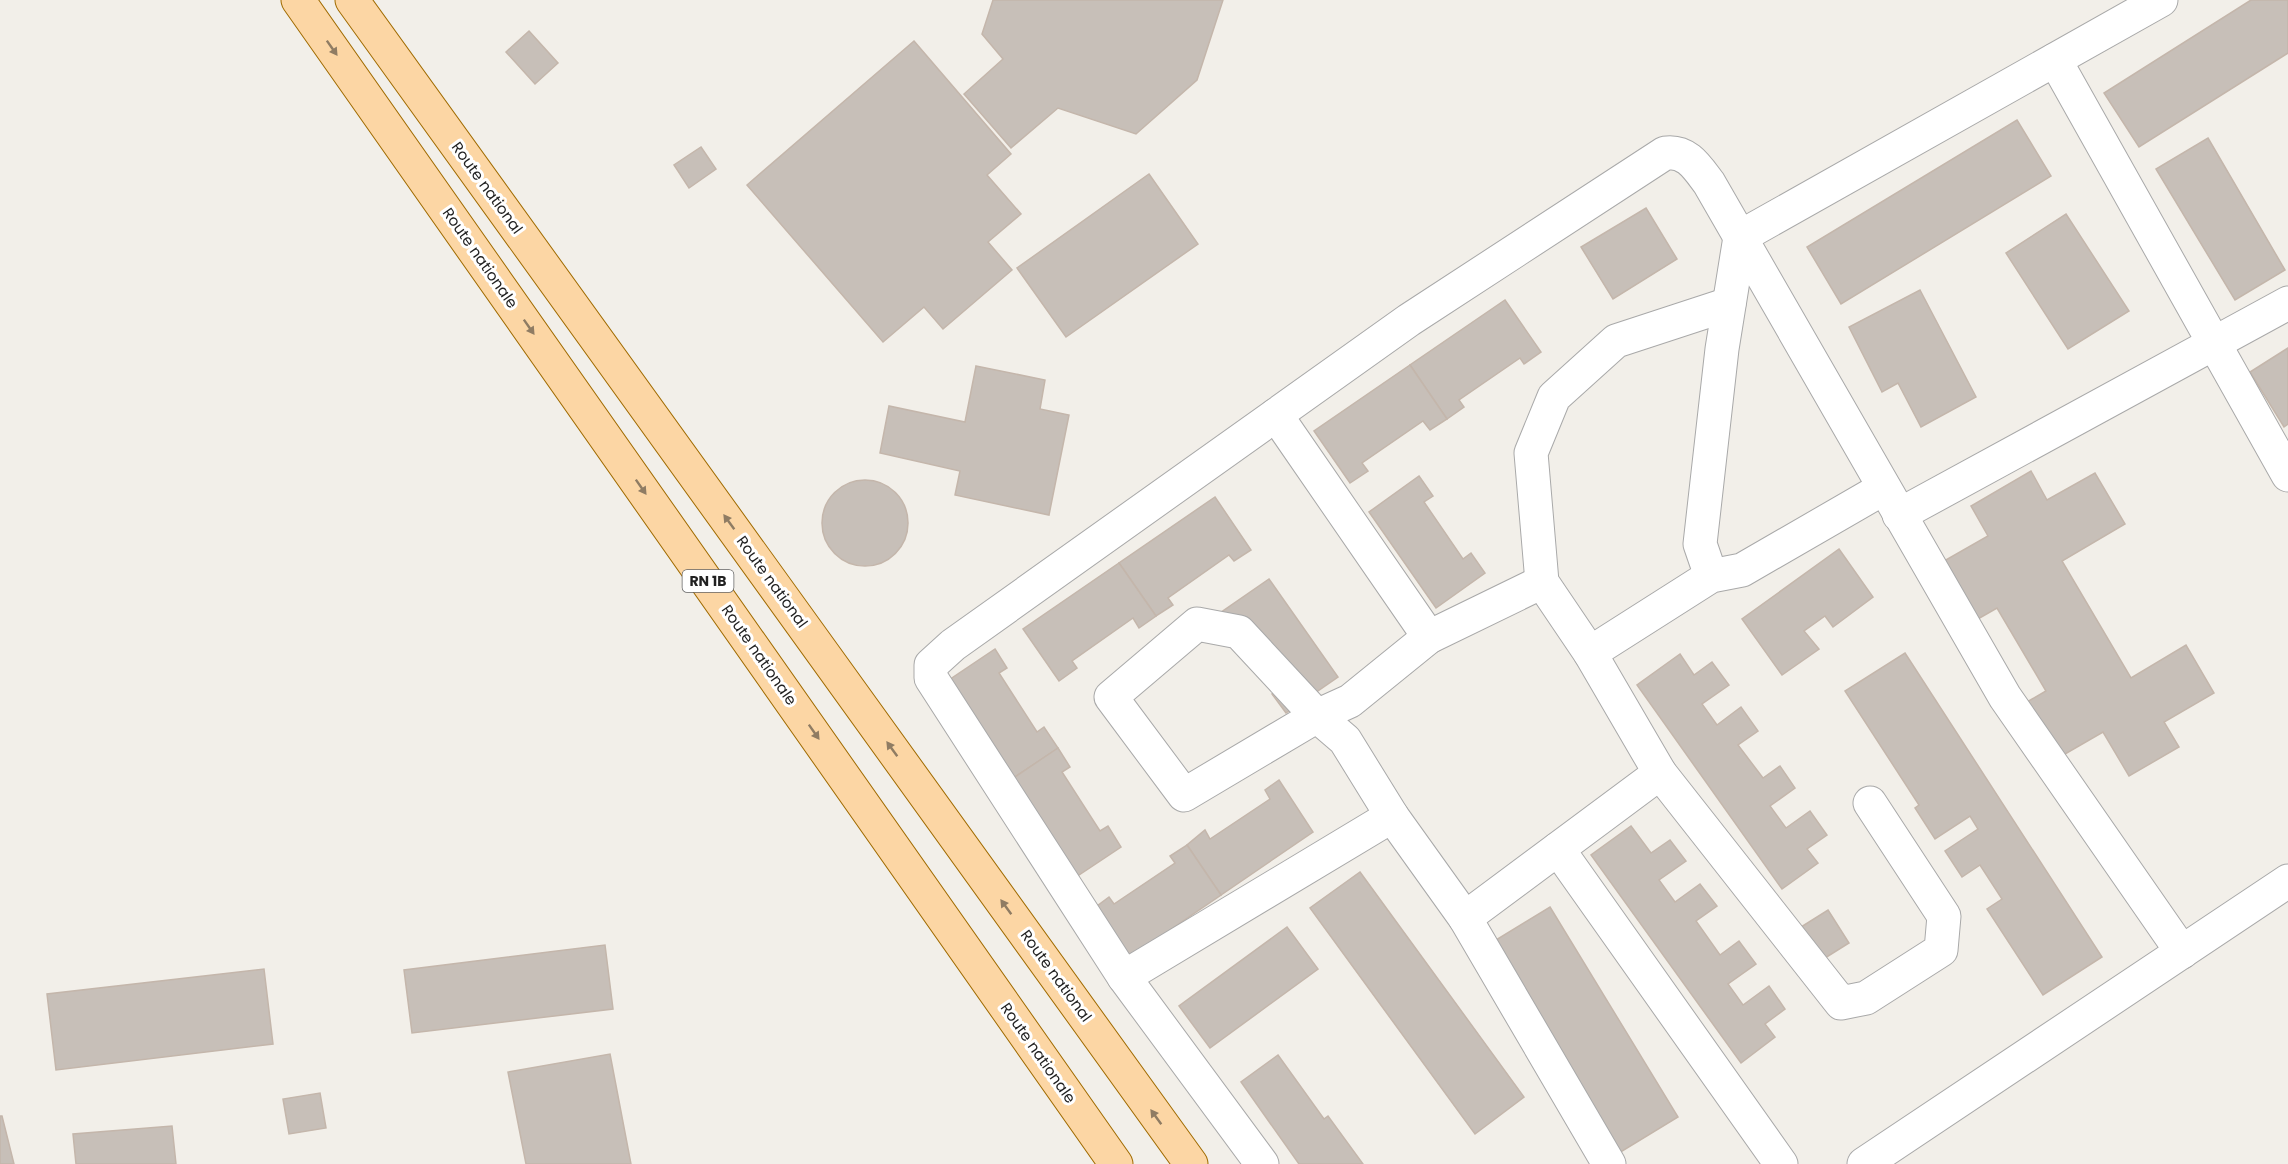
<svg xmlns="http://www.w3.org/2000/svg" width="2288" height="1164" font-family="Poppins,sans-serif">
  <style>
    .building { fill: #c7bfb8; stroke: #c4b6ab; stroke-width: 1.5 }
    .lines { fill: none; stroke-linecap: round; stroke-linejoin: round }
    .minor-casing { stroke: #a9a9a9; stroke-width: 35 }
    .major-casing { stroke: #a06b00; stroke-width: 35 }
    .minor { stroke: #fff; stroke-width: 33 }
    .major { stroke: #fcd6a4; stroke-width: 33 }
    .oneway { fill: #8f7c63 }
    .labels { text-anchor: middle; stroke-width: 6; stroke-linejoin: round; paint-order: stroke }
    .shield { fill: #fff; stroke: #646464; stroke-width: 1.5 }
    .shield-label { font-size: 14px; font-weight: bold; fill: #222 }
    .street-label { font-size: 15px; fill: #222; stroke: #fff }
  </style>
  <rect width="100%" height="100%" fill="#f2efe9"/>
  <!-- building -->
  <g class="building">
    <polygon points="993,0 1223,0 1197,80 1136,134 1058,108 1011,148 964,94 1003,59 982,34"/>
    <polygon points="2251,0 2288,0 2288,53 2139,147 2104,93"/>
    <polygon points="529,31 558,63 535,84 506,52"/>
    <polygon points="914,41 1011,154 987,175 1021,214 988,242 1012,270 943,329 924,307 883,342 747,185"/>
    <polygon points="2017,120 2051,176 1841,304 1807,247"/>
    <polygon points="2208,138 2285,270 2235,300 2156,169"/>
    <polygon points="701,147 716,169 689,188 674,165"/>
    <polygon points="1149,174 1198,244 1066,337 1017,268"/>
    <polygon points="1646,208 1677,259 1613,299 1581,247"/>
    <polygon points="2066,214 2129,311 2068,349 2006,253"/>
    <polygon points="1920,290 1976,397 1921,427 1898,383 1882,392 1849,327"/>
    <polygon points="1505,300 1541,352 1524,364 1520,358 1459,400 1464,407 1447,419 1410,365"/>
    <polygon points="2288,348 2288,424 2284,427 2250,372"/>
    <polygon points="1410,365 1447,419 1430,430 1423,421 1362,463 1368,471 1350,483 1314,431"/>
    <polygon points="976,366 1045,380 1040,409 1069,415 1049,515 955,495 960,471 880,453 889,406 965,422"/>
    <polygon points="2031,471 2047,500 2095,473 2125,524 2062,561 2131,678 2186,645 2214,693 2164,722 2179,747 2129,776 2103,732 2053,761 2020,706 2046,691 1997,608 1978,619 1944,561 1988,536 1971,506"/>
    <polygon points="1419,476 1433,496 1424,502 1463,559 1471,553 1485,573 1436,608 1369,512"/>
    <circle cx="865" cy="523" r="43"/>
    <polygon points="1215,497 1251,550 1234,561 1229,555 1168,598 1173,605 1156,616 1119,563"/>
    <polygon points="1839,549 1873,597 1833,627 1825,616 1804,631 1819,649 1782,675 1742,619"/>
    <polygon points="1119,563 1156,616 1139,628 1133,618 1072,661 1077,668 1059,681 1023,629"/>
    <polygon points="1269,579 1338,677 1286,713 1272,694 1284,686 1220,613"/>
    <polygon points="995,649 1007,668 999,673 1037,732 1044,727 1058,748 1006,783 943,684"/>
    <polygon points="1905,653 2102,957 2043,995 1987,909 2002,899 1980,865 1962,877 1945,851 1978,829 1970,816 1935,839 1915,808 1919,805 1845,691"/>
    <polygon points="1680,654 1694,675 1712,662 1729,685 1702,704 1717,725 1741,707 1758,731 1738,745 1763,778 1780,766 1795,788 1770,806 1786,828 1810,811 1827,835 1807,849 1818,863 1782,889 1637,685"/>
    <polygon points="1058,748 1070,767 1062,772 1100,831 1108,826 1121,847 1070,881 1006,783"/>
    <polygon points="1279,780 1313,832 1221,895 1187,845 1205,830 1210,839 1270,799 1265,790"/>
    <polygon points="1631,826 1651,853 1670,840 1686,861 1659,880 1675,902 1700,884 1717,906 1696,921 1720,955 1739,941 1756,964 1728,984 1743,1005 1769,986 1785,1009 1765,1024 1775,1037 1741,1063 1591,855"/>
    <polygon points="1187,845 1221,895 1123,962 1089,912 1109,897 1114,904 1175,863 1170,856"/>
    <polygon points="1360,872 1524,1097 1475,1134 1310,908"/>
    <polygon points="1550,907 1678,1117 1619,1153 1491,943"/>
    <polygon points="1828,910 1849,943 1814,965 1793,932"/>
    <polygon points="1287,927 1318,969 1210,1048 1179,1006"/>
    <polygon points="605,945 613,1009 412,1033 404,970"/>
    <polygon points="264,969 273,1044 56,1070 47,994"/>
    <polygon points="610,1054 631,1164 526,1164 508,1072"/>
    <polygon points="1278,1055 1324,1119 1328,1116 1363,1164 1299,1164 1241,1082"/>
    <polygon points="320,1093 326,1128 289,1134 283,1099"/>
    <polygon points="0,1116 2,1116 14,1164 0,1164"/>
    <polygon points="172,1126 176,1164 76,1164 73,1134"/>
  </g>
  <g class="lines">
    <defs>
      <g id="minor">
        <polyline points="2055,60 2288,475"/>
        <polyline points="1729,304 1616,341 1554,397 1531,453 1542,582 1590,653 1660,773 1841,1003 1866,998 1941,950 1944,916 1870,803"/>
        <polyline points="1276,415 1429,637"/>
        <polyline points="1899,515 2288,303"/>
        <polyline points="1711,576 1700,544 1722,349 1740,237 2161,0"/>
        <polyline points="1542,582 1429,637 1350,701 1317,716 1184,795 1111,697 1197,624 1239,632 1317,716 1345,740 1392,816 1465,918 1609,1164"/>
        <polyline points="1590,653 1711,576 1742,570 1884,488"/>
        <polyline points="1558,849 1781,1164"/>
        <polyline points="1465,918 1660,773"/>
        <polyline points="1124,977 1392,816"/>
        <path d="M1262,1164L1124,977L931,678V665L953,645L1409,320L1665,153C1687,150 1697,167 1709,183L2005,697L2182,952"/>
        <polyline points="1864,1164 2288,881"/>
      </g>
      <g id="major">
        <polyline points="298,0 1116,1164"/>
        <polyline points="352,0 1191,1164"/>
      </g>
    </defs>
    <!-- minor casing -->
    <use href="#minor" class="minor-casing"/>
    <!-- major casing -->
    <use href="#major" class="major-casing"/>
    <!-- minor -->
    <use href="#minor" class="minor"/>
    <!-- major -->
    <use href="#major" class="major"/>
  </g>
  <!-- one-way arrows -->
  <defs><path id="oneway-solid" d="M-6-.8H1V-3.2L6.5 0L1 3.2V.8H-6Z" transform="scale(1.5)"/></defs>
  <g class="oneway">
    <use href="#oneway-solid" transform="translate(332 48) rotate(55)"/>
    <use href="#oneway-solid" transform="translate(529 327) rotate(55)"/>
    <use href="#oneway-solid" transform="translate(641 487) rotate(55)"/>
    <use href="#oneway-solid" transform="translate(729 522) rotate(-126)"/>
    <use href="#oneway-solid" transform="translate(814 732) rotate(55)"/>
    <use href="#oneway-solid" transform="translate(892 749) rotate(-126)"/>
    <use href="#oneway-solid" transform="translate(1006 907) rotate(-126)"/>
    <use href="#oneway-solid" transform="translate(1156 1117) rotate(-126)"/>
  </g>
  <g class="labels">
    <!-- shield labels -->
    <rect class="shield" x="682.5" y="570" width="51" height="22" rx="4.5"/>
    <g class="shield-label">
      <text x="708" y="586">RN 1B</text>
    </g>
    <!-- street labels -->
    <g class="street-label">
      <text transform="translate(487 188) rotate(54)" y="5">Route national</text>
      <text transform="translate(480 258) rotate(55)" y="5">Route nationale</text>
      <text transform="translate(772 582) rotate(54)" y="5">Route national</text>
      <text transform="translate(759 655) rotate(55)" y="5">Route nationale</text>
      <text transform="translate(1056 976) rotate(54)" y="5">Route national</text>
      <text transform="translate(1038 1053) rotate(55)" y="5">Route nationale</text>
    </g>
  </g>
</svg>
